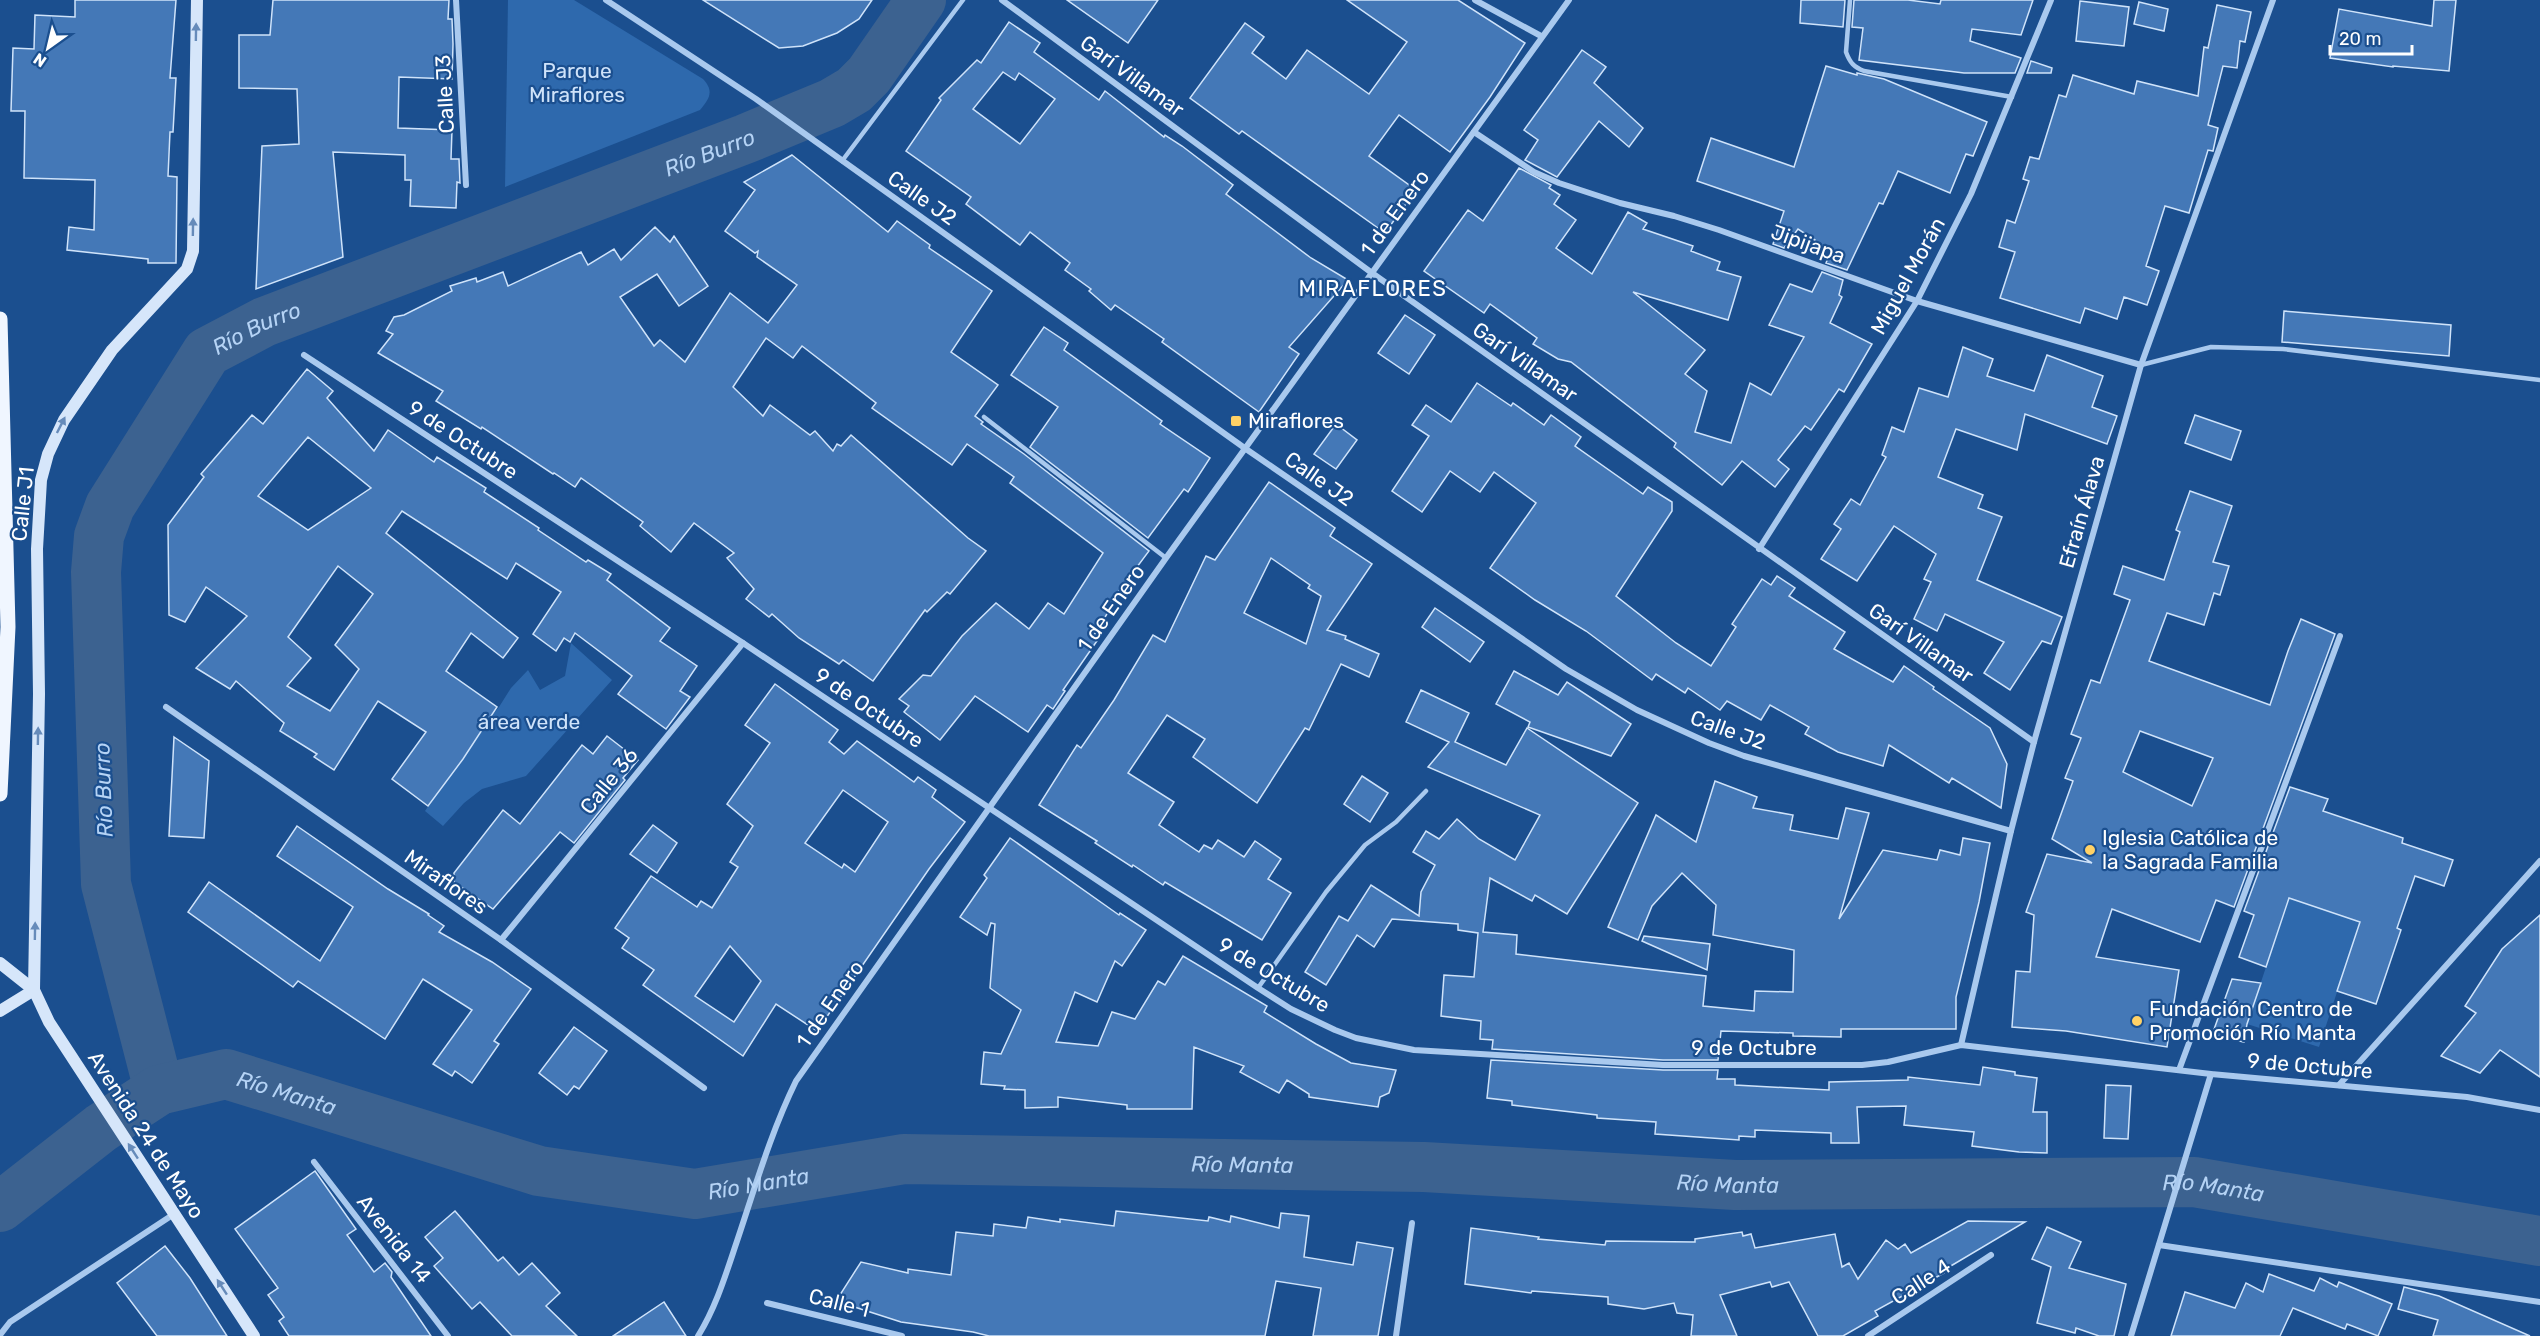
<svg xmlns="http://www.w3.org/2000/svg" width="2540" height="1336" font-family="Rubik,sans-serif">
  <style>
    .green { fill: #2e69ad }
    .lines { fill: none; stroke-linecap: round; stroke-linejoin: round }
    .river { stroke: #3c6290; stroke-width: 50 }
    .building { fill: #4478b7; stroke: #cfe3fa; stroke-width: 1.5; fill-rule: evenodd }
    .lane { stroke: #a9c9ee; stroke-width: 4.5 }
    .street { stroke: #a9c9ee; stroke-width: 6 }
    .secondary { stroke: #d6e6fa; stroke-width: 12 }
    .primary { stroke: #f0f6ff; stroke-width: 15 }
    .oneway { fill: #668bba }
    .poi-dot { fill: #ffd166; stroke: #1b4f8f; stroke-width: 2 }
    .labels { text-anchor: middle; stroke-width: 4.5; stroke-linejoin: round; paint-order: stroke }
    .park-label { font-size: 21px; fill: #cfe3fa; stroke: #1b4f8f }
    .street-label { font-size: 21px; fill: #fff; stroke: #1b4f8f }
    .poi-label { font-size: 21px; fill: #fff; stroke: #1b4f8f; text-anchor: start }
    .water-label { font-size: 22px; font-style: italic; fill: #b5d3f5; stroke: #1b4f8f }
    .neighbourhood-label { font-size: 22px; letter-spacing: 1.5px; fill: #fff; stroke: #1b4f8f }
  </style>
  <rect width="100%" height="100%" fill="#1b4f8f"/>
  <!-- green -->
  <g class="green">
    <path d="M508,0H574L703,79C714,91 710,98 700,110L505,187Z"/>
    <polygon points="571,643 612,680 526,776 482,789 464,803 443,826 425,811 476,735 499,707 511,688 528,670 540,690 565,676"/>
    <polygon points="2289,898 2360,922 2319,1047 2247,1024"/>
  </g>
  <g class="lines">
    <!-- river -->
    <g class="river">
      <path id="s1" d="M159,1090L106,884L96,572L99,536L110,506L207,352L264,322L745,139L832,103L854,90L869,75L921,0"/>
      <path id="s2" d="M0,1207L101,1128L159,1090L226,1074L539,1171L695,1194L904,1159L1424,1167L1735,1185L2194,1182L2540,1241"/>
    </g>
  </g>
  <!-- building -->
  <g class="building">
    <polygon points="75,0 176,0 170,78 176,78 173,132 170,132 168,176 177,177 176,263 148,263 148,259 67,250 69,227 94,230 95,180 24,178 25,111 11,111 13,48 34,49 35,15 75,17"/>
    <polygon points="273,0 449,0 448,19 452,19 453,44 452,79 399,77 398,128 452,130 451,159 459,159 460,183 457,182 456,208 410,206 411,180 405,180 405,155 333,152 343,257 256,289 262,146 299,144 297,89 239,88 239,35 270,35"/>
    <polygon points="703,0 872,0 859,19 837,33 803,46 779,48"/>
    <polygon points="1067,0 1158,0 1128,43"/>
    <polygon points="1347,0 1458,0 1525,43 1490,97 1450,152 1399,115 1369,156 1416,190 1385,233 1242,131 1239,134 1190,98 1245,23 1264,37 1252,53 1286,79 1307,50 1369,94 1407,42"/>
    <polygon points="1801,0 1845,0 1843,27 1800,23"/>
    <polygon points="1854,0 1908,0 1940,4 1941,0 2033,0 2021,35 1972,29 1970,41 2021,58 2015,73 1964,73 1859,60 1863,28 1852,27"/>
    <polygon points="2434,0 2456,0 2449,71 2393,66 2393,67 2330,58 2339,9 2432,26"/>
    <polygon points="2080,1 2129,7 2124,46 2076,41"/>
    <polygon points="2139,2 2168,9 2164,31 2134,24"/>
    <polygon points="2217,5 2251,12 2245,42 2240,41 2237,68 2223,66 2208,125 2218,128 2213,151 2208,150 2189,213 2165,206 2146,266 2159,271 2147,305 2124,297 2117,319 2085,308 2080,323 2000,298 2015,252 1999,247 2007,220 2015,223 2029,181 2023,179 2030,157 2039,159 2059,95 2066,97 2073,75 2134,94 2137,81 2198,96 2204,47 2208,48"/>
    <path d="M1009,22L1040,43L1034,52L1099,100L1105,91L1164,137L1165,135L1182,146L1233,185L1226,194L1311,258L1348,280L1289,347L1299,354L1259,412L1162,342L1164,339L1115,305L1111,310L1089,291L1091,289L1065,270L1070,263L1030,232L1020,245L966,204L971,197L906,151L941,100L939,98L977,60L981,63ZM1003,72L1015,80L1019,73L1055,99L1020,144L973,109Z"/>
    <polygon points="1582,50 1606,67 1594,83 1643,128 1629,147 1599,121 1557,177 1525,160 1538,140 1524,130"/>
    <polygon points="2031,61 2052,68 2051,73 2027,73"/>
    <polygon points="1826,66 1857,75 1857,73 1884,79 1987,122 1973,156 1966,154 1950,193 1898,171 1883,204 1879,203 1847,270 1826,263 1832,249 1813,243 1815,240 1798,229 1784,248 1773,244 1784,211 1697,181 1711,138 1794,167"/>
    <polygon points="792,155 888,232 897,221 930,245 929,248 992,291 951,352 998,385 975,416 983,422 981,424 1024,454 1149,551 1116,595 1118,596 1094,635 1099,638 1063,690 1065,691 1053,709 1047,705 1028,732 975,696 940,740 904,712 909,706 899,699 923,675 931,676 962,636 996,603 1029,629 1048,603 1064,614 1103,553 1010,483 1014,477 967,444 952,465 872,408 876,403 802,346 793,358 766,338 733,387 763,416 770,405 810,435 815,431 833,451 837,444 841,446 851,435 968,538 986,551 950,594 947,592 927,612 925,610 873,681 843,660 839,664 799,638 772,614 769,617 746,599 754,589 727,558 734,553 694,523 671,552 640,526 643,522 581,478 575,487 554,473 553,474 482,427 481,429 436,401 443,391 378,353 393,334 386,331 394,317 404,315 452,291 450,286 476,278 477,282 503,272 508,286 581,252 588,265 614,249 621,260 655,227 670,242 674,236 708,286 679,306 657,274 620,297 654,346 660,340 685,362 730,293 768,323 797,285 757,257 758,251 755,253 725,231 755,190 744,182"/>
    <polygon points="1519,168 1551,185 1549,188 1560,195 1554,204 1576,220 1556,248 1592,274 1628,212 1647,223 1643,229 1693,246 1691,251 1720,262 1717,270 1741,277 1728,320 1633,292 1705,350 1685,374 1707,391 1695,432 1731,443 1750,383 1771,395 1804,337 1769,325 1790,284 1812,292 1822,272 1843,280 1839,295 1842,297 1830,323 1872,344 1844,392 1839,389 1811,430 1805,426 1778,460 1789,469 1775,487 1742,461 1722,485 1674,447 1676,443 1571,362 1558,359 1533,344 1537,338 1490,304 1484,313 1424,271 1468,210 1483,221"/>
    <polygon points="2284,311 2451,325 2449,356 2282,342"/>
    <polygon points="1405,315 1435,335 1409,374 1378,353"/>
    <polygon points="1044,327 1068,343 1064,350 1162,421 1160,424 1210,458 1188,492 1184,489 1148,538 1030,447 1058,407 1011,375"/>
    <polygon points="1963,347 1993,359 1987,376 2034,391 2047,355 2103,376 2092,407 2117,416 2107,444 2025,414 2017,450 1956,429 1938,477 1983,495 1978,508 2002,517 1977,580 2062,617 2051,644 2042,641 2010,690 1984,673 2004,642 1945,614 1937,631 1914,619 1931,582 1924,579 1936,554 1894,526 1857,581 1821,559 1841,529 1834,524 1851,499 1860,505 1886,457 1882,455 1892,427 1904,432 1919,388 1948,397"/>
    <path d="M307,369L333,391L327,398L374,451L388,430L434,462L437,457L486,488L484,492L539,528L538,530L586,562L588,560L611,574L607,580L670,628L660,641L697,666L680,691L690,697L666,729L618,694L632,676L575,633L570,642L564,638L556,651L533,634L561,592L516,563L507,579L402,511L386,533L518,638L503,658L471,633L446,671L497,707L463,759L428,806L392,779L426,732L378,701L334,770L314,757L317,754L280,731L284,723L236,681L230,689L196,668L247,616L206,587L185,622L169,615L168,525L204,477L201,474L252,415L263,424ZM308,437L371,488L308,530L258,496ZM338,566L373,594L335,645L359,669L330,711L287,686L311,658L288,637Z"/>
    <polygon points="1477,383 1511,406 1513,403 1544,425 1551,415 1581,437 1575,446 1643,494 1648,487 1672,502 1672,511 1616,596 1676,643 1711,666 1736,627 1732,624 1762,579 1771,585 1777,576 1795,588 1789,596 1845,632 1834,649 1893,682 1904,666 1934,687 1933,689 1990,728 2007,764 2001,808 1952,778 1949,783 1889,745 1883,766 1838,752 1805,734 1809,727 1770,705 1761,720 1727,701 1720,710 1688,688 1685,693 1656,674 1652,680 1586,631 1535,600 1490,568 1536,503 1494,472 1480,492 1450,471 1422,512 1392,491 1429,436 1412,425 1426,405 1451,422"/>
    <polygon points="2195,415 2241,431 2231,460 2185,443"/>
    <polygon points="1336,424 1357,440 1336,469 1314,454"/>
    <path d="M1269,482L1335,528L1330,536L1372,564L1327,630L1346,636L1345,639L1379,654L1369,677L1341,664L1309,730L1305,728L1257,803L1193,757L1205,739L1167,715L1128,773L1174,802L1159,825L1199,852L1204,845L1212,849L1218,840L1244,857L1255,841L1281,859L1268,879L1291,893L1262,940L1165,882L1163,885L1133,865L1132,867L1095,843L1097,841L1039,805L1077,745L1081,748L1114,700L1153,635L1165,642L1206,556L1215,560ZM1271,558L1310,585L1308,588L1321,596L1306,644L1244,613Z"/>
    <path d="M2190,491L2232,506L2213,562L2229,566L2220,595L2214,593L2204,625L2167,613L2149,661L2270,705L2288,651L2301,619L2335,634L2234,907L2216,900L2200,942L2112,909L2096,957L2179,970L2167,1047L2066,1031L2012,1027L2016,971L2030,972L2034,915L2026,912L2047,854L2092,863L2052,839L2073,781L2065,778L2081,738L2071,734L2091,680L2100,683L2130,600L2114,594L2123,566L2164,580L2180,532L2176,530ZM2140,731L2213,758L2192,806L2123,772Z"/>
    <polygon points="1435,608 1484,642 1470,662 1422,627"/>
    <polygon points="1514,671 1558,695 1567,682 1631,724 1611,756 1528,727 1530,722 1496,704"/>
    <path d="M775,684L838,730L829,742L844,754L857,741L914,782L918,777L936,790L932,797L965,822L929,869L817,1031L776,1004L743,1056L643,985L654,970L622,948L629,938L615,928L651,876L697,907L701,901L712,908L738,867L730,862L753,826L727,804L770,743L745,725ZM843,790L888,822L855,872L844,864L842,868L805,843ZM730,946L761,981L734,1022L695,996Z"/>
    <polygon points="1421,690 1469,713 1455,742 1506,765 1527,728 1638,803 1567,914 1535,895 1532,901 1490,878 1483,932 1517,935 1516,954 1706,976 1703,1006 1754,1011 1755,991 1793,992 1794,950 1713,935 1716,905 1682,873 1652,906 1638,940 1608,927 1656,815 1696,842 1715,781 1757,797 1753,808 1793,815 1790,830 1838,839 1846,808 1869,813 1839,919 1883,850 1937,860 1940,850 1960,855 1963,838 1990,843 1979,902 1956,997 1956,1029 1841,1029 1841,1037 1793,1036 1793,1033 1721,1031 1718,1060 1663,1060 1492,1049 1493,1040 1480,1039 1481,1021 1441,1016 1444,975 1474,977 1478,933 1458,930 1458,924 1392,919 1374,947 1357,935 1326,985 1305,972 1339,916 1348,921 1371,885 1419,916 1421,892 1435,865 1413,852 1426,831 1439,839 1457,819 1479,839 1515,860 1540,815 1428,767 1449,742 1406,722"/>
    <polygon points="607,736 638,760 623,778 625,780 574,843 560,832 493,909 454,882 454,873 503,810 520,824 582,745 593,754"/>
    <polygon points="174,737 209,761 204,838 169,836"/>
    <polygon points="1362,776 1388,793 1370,822 1344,804"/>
    <polygon points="2290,787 2328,799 2323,811 2403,838 2402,843 2453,860 2444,886 2415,876 2397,928 2401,930 2376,1004 2337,991 2360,922 2289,898 2266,967 2239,957 2254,915 2244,911"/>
    <polygon points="653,825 677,843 657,873 630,854"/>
    <polygon points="297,826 388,889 429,914 428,915 444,926 439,932 492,962 531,989 494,1041 499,1044 472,1083 455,1071 452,1076 433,1064 472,1010 423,979 385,1039 298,981 293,987 188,912 209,882 320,961 353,907 277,856"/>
    <polygon points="1010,838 1119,915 1120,913 1146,930 1122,966 1115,961 1097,1002 1075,992 1056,1042 1098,1046 1112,1012 1135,1019 1158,981 1165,985 1183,956 1267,1006 1264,1012 1316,1044 1351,1063 1396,1070 1389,1093 1380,1097 1378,1107 1309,1097 1309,1094 1287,1080 1279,1093 1240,1072 1244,1066 1194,1047 1192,1109 1127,1109 1127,1105 1058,1097 1058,1107 1025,1108 1025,1090 1004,1089 1005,1086 981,1084 984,1052 1001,1054 1021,1010 990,988 995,924 991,923 987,935 960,917 987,878 984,875"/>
    <polygon points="2540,915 2540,1077 2500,1050 2480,1073 2441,1056 2476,1013 2465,1006 2502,949"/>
    <polygon points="1644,936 1710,944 1707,970 1642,941"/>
    <polygon points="2232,979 2261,983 2247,1024 2244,1042 2212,1035"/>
    <polygon points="574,1027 607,1051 579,1089 574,1086 567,1095 539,1073"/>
    <polygon points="1491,1060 1663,1070 1718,1070 1717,1079 1735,1079 1735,1085 1829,1090 1829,1082 1908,1080 1908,1077 1980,1085 1983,1067 2015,1072 2015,1075 2037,1078 2033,1112 2047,1112 2047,1153 2019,1152 1972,1146 1974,1132 1904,1125 1906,1106 1857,1107 1859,1143 1831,1143 1831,1133 1755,1130 1755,1137 1739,1136 1739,1140 1655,1134 1656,1122 1597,1118 1597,1115 1512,1105 1512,1101 1487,1098"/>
    <polygon points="2106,1085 2131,1086 2128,1139 2104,1138"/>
    <polygon points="315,1171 356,1229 347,1235 374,1272 385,1263 392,1272 391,1277 431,1336 289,1336 279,1321 284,1317 268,1295 278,1288 235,1229"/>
    <polygon points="455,1211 498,1261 503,1257 519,1275 532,1263 560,1293 546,1306 577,1336 512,1336 480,1302 472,1309 434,1266 443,1258 425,1237"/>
    <polygon points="1116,1211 1208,1221 1209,1217 1230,1222 1231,1216 1279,1228 1281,1213 1309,1216 1304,1257 1353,1265 1357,1242 1393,1248 1378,1336 1313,1336 1321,1288 1276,1281 1265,1336 989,1336 973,1332 901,1322 836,1301 861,1262 908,1273 908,1269 951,1275 956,1232 993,1236 994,1224 1026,1228 1028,1217 1060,1222 1060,1219 1114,1226"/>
    <polygon points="1968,1221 2025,1222 1944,1270 1944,1273 1875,1311 1878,1316 1843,1336 1818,1336 1789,1282 1772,1287 1770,1282 1720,1295 1737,1336 1691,1336 1693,1315 1677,1313 1674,1303 1644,1309 1608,1304 1608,1297 1532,1291 1531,1293 1465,1284 1471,1228 1539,1237 1538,1239 1605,1245 1606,1241 1695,1242 1695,1239 1742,1232 1743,1236 1751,1234 1755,1248 1835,1234 1842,1267 1849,1263 1858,1279 1886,1240 1898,1249 1905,1244 1911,1253"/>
    <polygon points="2047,1227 2081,1242 2069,1268 2126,1284 2114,1336 2099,1336 2076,1328 2075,1333 2037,1323 2051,1267 2032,1259"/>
    <polygon points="165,1246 190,1278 227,1336 157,1336 117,1283"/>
    <polygon points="2269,1274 2314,1291 2320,1278 2337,1287 2339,1282 2392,1304 2378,1336 2347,1324 2345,1329 2293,1308 2280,1336 2171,1336 2185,1292 2235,1308 2246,1283 2263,1292"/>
    <polygon points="2404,1287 2439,1296 2530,1336 2433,1336 2438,1320 2398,1309"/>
    <polygon points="664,1302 686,1336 613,1336"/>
  </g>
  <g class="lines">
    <!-- lane -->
    <g class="lane">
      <path d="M1850,0L1846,52C1850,63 1854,67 1864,71L2012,97"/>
      <polyline points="842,161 963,0"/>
      <polyline points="2141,365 2211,347 2283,349 2540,380"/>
      <polyline points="984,417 1166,558"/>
      <polyline points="1258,988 1326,892 1365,845 1396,822 1426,791"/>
    </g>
    <!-- street -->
    <g class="street">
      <polyline points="456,0 466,185"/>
      <polyline points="606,0 756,99 1246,449 1566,669 1637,710 1709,743 1744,756 2011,831"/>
      <polyline points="1002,0 1372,273 2034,742"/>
      <polyline points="1475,0 1541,36"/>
      <polyline points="1474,132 1534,172 1559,183 1620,203 1674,216 1719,230 1917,301 2141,365"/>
      <polyline points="304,355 743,643 1258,988 1291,1009 1335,1030 1356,1038 1414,1050 1663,1065 1862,1065 1888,1062 1961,1045 2211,1074 2467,1097 2540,1110"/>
      <polyline points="1759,549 1917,301 1971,194 2051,0"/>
      <polyline points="166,707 501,940 704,1088"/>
      <polyline points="501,940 743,643"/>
      <polyline points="1961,1045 2011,831 2034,742 2141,365 2273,0"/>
      <polyline points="2179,1070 2340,636"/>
      <polyline points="2339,1085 2540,861"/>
      <polyline points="314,1162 448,1336"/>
      <polyline points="2159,1245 2540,1302"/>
      <polyline points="767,1303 902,1336"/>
      <polyline points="0,1335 10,1322 174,1214"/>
      <path d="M698,1336C715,1309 725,1277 735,1247C754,1191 770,1134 796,1081L1166,558L1569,0"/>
      <polyline points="1396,1336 1412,1223"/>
      <polyline points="1868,1336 1991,1255"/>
      <polyline points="2131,1336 2211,1074"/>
    </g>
    <!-- secondary -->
    <g class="secondary">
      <polyline points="0,963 34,990 49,1022 254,1336"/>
      <polyline points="34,990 39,694 37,549 41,480 48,454 64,420 112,350 187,269 193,251 197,0"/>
      <polyline points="0,1011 34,990"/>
    </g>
    <!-- primary -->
    <polyline class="primary" points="0,319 8,627 0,794"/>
  </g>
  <!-- one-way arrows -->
  <defs><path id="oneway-solid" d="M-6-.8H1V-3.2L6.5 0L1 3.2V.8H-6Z" transform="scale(1.5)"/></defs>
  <g class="oneway">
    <use href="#oneway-solid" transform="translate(196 32) rotate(-89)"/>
    <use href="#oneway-solid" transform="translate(193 227) rotate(-89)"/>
    <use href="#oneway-solid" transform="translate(61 425) rotate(-63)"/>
    <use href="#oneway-solid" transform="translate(38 736) rotate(-89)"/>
    <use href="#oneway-solid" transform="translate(35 931) rotate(-89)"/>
    <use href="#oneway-solid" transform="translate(133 1151) rotate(-123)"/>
    <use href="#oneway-solid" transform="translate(222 1287) rotate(-123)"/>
  </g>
  <!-- markers -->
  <g class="poi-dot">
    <rect x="1230" y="415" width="12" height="12" rx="3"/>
    <circle cx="2090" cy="850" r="6"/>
    <circle cx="2137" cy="1021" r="6"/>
  </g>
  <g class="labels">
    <!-- park labels -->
    <g class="park-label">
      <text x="577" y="78">Parque<tspan x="577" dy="24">Miraflores</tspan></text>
      <text x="529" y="729">área verde</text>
    </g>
    <!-- street labels -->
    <g class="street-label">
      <text transform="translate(1132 76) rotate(36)" y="7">Garí Villamar</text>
      <text transform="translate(445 94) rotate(-93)" y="7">Calle J3</text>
      <text transform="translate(922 198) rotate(35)" y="7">Calle J2</text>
      <text transform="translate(1395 213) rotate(-54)" y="7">1 de Enero</text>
      <text transform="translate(1808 244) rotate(20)" y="7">Jipijapa</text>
      <text transform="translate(1908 276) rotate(-61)" y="7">Miguel Morán</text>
      <text transform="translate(1525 362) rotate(35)" y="7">Garí Villamar</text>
      <text transform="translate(463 440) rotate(33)" y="7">9 de Octubre</text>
      <text transform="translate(1319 479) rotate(35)" y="7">Calle J2</text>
      <text transform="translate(23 504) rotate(-84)" y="7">Calle J1</text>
      <text transform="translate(2082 512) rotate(-74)" y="7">Efraín Álava</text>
      <text transform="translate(1111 608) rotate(-55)" y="7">1 de Enero</text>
      <text transform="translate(1921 643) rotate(35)" y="7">Garí Villamar</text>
      <text transform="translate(869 708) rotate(34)" y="7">9 de Octubre</text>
      <text transform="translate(1728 730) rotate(20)" y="7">Calle J2</text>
      <text transform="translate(609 781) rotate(-51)" y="7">Calle 36</text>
      <text transform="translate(446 882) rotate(35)" y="7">Miraflores</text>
      <text transform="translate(1274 975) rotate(31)" y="7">9 de Octubre</text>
      <text transform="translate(830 1004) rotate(-55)" y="7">1 de Enero</text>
      <text x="1754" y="1055">9 de Octubre</text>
      <text transform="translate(2310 1066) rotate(5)" y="7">9 de Octubre</text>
      <text transform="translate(146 1135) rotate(57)" y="7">Avenida 24 de Mayo</text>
      <text transform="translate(394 1239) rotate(52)" y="7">Avenida 14</text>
      <text transform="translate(1921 1282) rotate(-33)" y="7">Calle 4</text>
      <text transform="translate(839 1303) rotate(14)" y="7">Calle 1</text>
    </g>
    <!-- poi labels -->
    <g class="poi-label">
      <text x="1248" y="428">Miraflores</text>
      <text x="2102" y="845">Iglesia Católica de<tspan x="2102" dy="24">la Sagrada Familia</tspan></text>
      <text x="2149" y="1016">Fundación Centro de<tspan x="2149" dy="24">Promoción Río Manta</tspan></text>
    </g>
    <!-- water labels -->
    <g class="water-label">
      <text dy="8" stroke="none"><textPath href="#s1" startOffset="1316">Río Burro</textPath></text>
      <text dy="8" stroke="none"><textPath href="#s1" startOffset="830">Río Burro</textPath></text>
      <text transform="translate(103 790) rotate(-92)" y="8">Río Burro</text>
      <text dy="8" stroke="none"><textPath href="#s2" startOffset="330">Río Manta</textPath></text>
      <text dy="8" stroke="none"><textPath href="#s2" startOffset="1302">Río Manta</textPath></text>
      <text dy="8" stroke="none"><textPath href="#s2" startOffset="816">Río Manta</textPath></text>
      <text dy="8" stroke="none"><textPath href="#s2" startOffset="1788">Río Manta</textPath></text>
      <text dy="8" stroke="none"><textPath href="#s2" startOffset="2274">Río Manta</textPath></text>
    </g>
    <!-- neighbourhood labels -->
    <g class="neighbourhood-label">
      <text x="1373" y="296">MIRAFLORES</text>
    </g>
  </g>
  <!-- north arrow -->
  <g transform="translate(48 48) rotate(214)" stroke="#1b4f8f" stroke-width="4.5" paint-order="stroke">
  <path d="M0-4.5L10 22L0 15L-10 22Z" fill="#ffffff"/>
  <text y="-9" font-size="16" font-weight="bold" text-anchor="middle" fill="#ffffff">N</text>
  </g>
  <!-- scale -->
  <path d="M2330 45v9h82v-9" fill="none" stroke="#ffffff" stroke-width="3"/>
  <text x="2339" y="45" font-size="18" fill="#ffffff" stroke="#1b4f8f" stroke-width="4.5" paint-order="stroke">20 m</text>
</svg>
